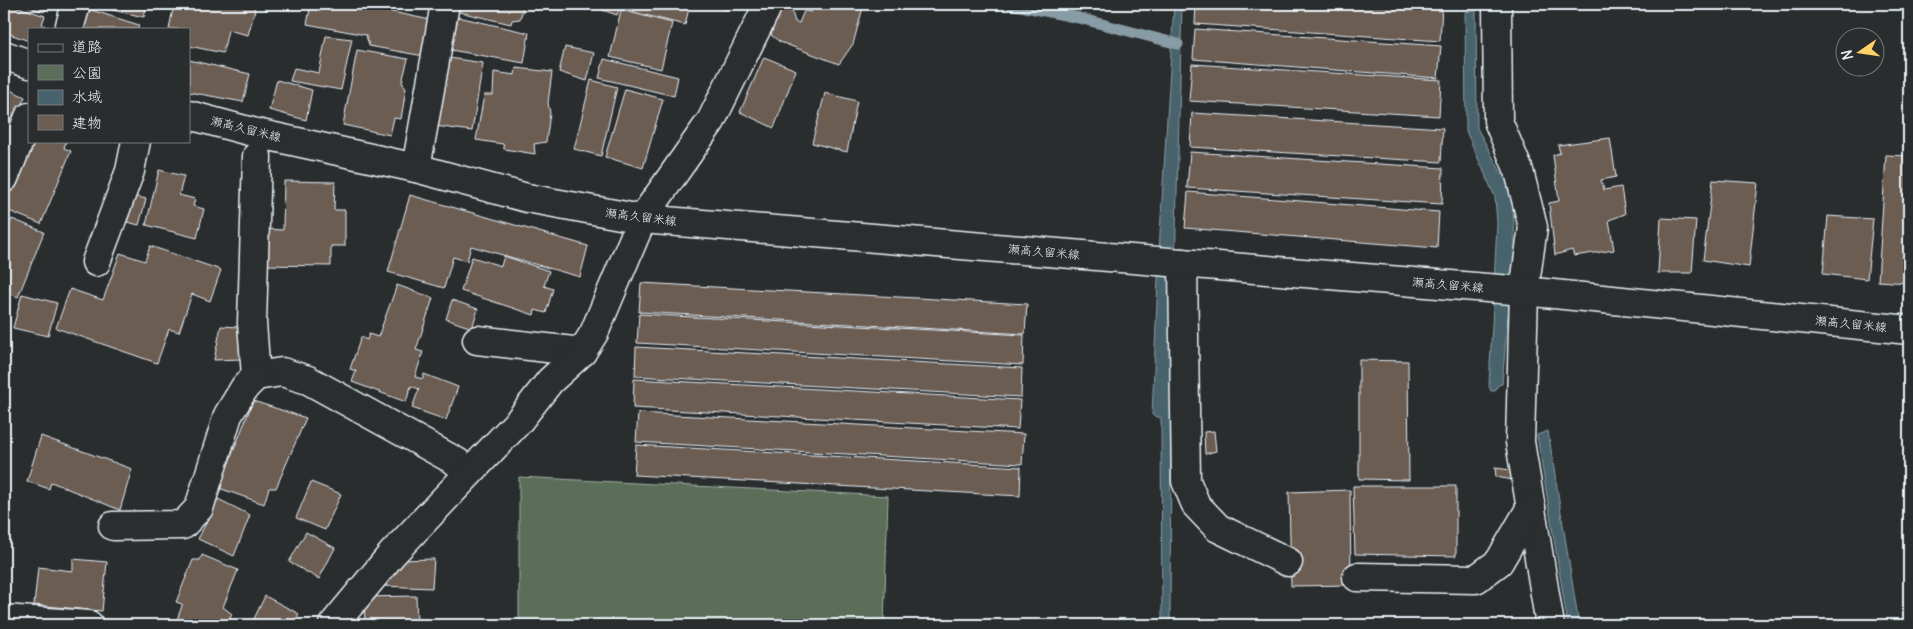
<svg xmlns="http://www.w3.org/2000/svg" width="1913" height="629" font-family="Delius,'Klee One',sans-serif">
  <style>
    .green { fill: #5a6e59; stroke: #a1b0a8 }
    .water { fill: #48636d; stroke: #889ca5 }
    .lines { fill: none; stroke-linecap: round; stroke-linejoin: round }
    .stream { stroke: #889ca5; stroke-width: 11 }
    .building { fill: #6c5d52; stroke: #e8f1f8 }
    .minor-casing { stroke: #e8f1f8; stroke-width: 31 }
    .major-casing { stroke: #e8f1f8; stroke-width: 31 }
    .minor { stroke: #2a2d2e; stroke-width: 28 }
    .major { stroke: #2a2d2e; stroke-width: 28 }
    .labels { text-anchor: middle; stroke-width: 4; stroke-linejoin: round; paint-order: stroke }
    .street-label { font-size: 12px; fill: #e8f1f8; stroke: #2a2d2e }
  </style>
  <rect width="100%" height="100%" fill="#2a2d2e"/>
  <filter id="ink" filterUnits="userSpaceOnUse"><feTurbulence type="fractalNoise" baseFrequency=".02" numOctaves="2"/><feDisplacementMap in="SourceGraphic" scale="10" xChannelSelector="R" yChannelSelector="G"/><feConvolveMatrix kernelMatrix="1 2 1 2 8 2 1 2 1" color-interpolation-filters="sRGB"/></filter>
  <g filter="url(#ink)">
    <!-- green -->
    <polygon class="green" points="519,477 888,496 884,625 519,625"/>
    <!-- water -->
    <g class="water">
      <polygon points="1174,4 1182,4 1171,419 1170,625 1162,625 1161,418 1152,415 1160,233"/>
      <polygon points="1476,11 1477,128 1512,192 1517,275 1508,316 1502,384 1498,385 1495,391 1491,391 1489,386 1497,223 1495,197 1466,131 1465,12"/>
      <polygon points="1548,431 1579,625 1568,625 1537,435"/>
    </g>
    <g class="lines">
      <!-- stream -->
      <polyline class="stream" points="1010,4 1079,18 1178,44"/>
    </g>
    <!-- building -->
    <g class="building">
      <polygon points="4,4 9,4 45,16 42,24 49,29 29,29 29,41 7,33 7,30 4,28"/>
      <polygon points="22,4 48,4 44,12"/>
      <polygon points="95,4 147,4 144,17 94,6"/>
      <polygon points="174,4 253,4 255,10 248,35 228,30 223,53 189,46 189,29 169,29"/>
      <polygon points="311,4 378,4 378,9 435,21 429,57 369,46 366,35 307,24"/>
      <polygon points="456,4 523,4 524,5 520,19 512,20 511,24 455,11"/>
      <polygon points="595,4 621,4 617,15 594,7"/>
      <polygon points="627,4 690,4 685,25 625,10"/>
      <polygon points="710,4 729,4 727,10"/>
      <polygon points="813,4 864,4 853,44 839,64 780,42 771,35 780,5 792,12 795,22 799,23 804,11 811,12"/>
      <polygon points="1196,4 1415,4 1442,6 1440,41 1195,24"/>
      <polygon points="85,8 139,25 138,29 78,29"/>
      <polygon points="621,10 672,23 661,69 610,57"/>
      <polygon points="458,17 529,33 524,63 451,50"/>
      <polygon points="1195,29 1441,46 1438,78 1193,59"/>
      <polygon points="326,36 352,39 341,90 290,81 294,68 319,73"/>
      <polygon points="565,47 594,53 587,81 559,72"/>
      <polygon points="357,50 408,59 402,82 406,89 401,119 394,118 390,135 343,125"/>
      <polygon points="764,57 796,70 774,128 740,112"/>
      <polygon points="449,58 483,63 472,131 435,126"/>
      <polygon points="604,59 678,77 674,96 599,78"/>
      <polygon points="189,60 250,74 243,102 189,92"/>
      <polygon points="1192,64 1441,80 1439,116 1189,101"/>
      <polygon points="516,68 552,72 548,103 550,113 546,142 534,144 535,154 504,149 503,144 476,140 484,95 493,95 494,72 515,75"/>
      <polygon points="277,80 312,90 306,120 269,110"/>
      <polygon points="591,80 617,87 601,156 574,149"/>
      <polygon points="4,87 25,97 4,139"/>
      <polygon points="625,89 663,99 643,168 605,157"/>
      <polygon points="825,93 857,101 847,152 812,143"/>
      <polygon points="1192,113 1443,128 1441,162 1190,147"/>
      <polygon points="29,131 29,141 66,141 64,148 71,151 41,224 4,209 4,193"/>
      <polygon points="1610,138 1616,177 1601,180 1604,190 1621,187 1625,214 1609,220 1614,250 1574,256 1572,250 1555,255 1549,203 1559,201 1553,155 1560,153 1558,145"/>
      <polygon points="1190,152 1443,168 1442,204 1187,188"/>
      <polygon points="1886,155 1909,156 1909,283 1878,281"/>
      <polygon points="159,170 184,176 179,195 195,199 193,206 204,209 197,238 146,225"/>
      <polygon points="1713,180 1758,183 1749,267 1703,260"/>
      <polygon points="284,181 335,182 334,210 345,210 345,246 331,246 331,266 262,265 263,229 283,230"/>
      <polygon points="1188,192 1439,212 1437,248 1185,228"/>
      <polygon points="410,195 588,246 580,277 471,246 467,261 453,257 444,288 388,272"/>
      <polygon points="134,196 146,199 139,225 127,222"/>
      <polygon points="1828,216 1873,219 1867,279 1823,274"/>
      <polygon points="1661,218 1696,220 1692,273 1658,273"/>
      <polygon points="12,219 44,232 18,297 4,291 4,238"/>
      <polygon points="150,246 221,270 210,301 192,294 179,332 169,329 157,363 56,328 70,289 103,300 120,253 145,261"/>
      <polygon points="504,256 549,271 544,286 553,289 546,313 535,310 534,315 461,291 472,257 501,266"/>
      <polygon points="641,283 1027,304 1025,334 639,312"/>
      <polygon points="397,285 433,298 416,350 423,352 415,377 423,379 424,374 458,387 446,420 412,408 419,389 411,386 406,402 352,382 356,371 350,369 361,337 367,340 369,334 378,337"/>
      <polygon points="22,294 57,303 48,336 13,328"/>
      <polygon points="452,300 478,309 472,328 446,319"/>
      <polygon points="639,314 1024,335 1023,365 637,343"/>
      <polygon points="221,326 239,327 242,359 214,360"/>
      <polygon points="636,347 1022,368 1021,397 635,376"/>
      <polygon points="1359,360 1408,361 1409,480 1359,479"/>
      <polygon points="634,379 1020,400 1018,429 633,408"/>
      <polygon points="253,401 306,418 276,488 269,488 264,504 219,488"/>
      <polygon points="638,413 1024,434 1022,464 636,442"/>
      <polygon points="1214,431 1216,451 1205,454 1204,432"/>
      <polygon points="41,436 132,469 120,510 51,482 49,489 27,481"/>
      <polygon points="636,445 1021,467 1020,496 634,475"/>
      <polygon points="1495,468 1511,470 1513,480 1496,477"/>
      <polygon points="311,482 341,494 325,530 296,518"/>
      <polygon points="1353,486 1456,486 1456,556 1355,554"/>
      <polygon points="1350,490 1351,585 1291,586 1289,492"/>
      <polygon points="218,499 250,515 234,556 198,539"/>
      <polygon points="306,532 335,548 319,579 289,562"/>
      <polygon points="202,555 238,570 223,607 232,614 227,625 175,625 182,606 182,604 176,602 193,560 200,560"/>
      <polygon points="73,559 107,562 102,611 34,605 38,567 73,571"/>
      <polygon points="434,559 432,588 380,586 400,560"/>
      <polygon points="265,596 299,614 293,625 251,625"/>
      <polygon points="416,596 417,625 365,625 364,597"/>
    </g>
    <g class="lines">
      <defs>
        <g id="minor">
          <polyline points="1497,4 1498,121 1519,171 1533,227 1524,291 1520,442 1550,625"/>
          <polyline points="69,29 76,4"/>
          <polyline points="257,156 252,323 256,376 282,372 308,380 457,462 467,474"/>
          <polyline points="416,168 445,4"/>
          <polyline points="4,178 29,117"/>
          <polyline points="96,262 130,171 136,141"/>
          <polyline points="1183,263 1186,481 1196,505 1218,528 1288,562"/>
          <polyline points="477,340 582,352"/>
          <polyline points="113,526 183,525 199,508 228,415 245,387 256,376"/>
          <polyline points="1357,577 1476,579 1499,562 1531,507"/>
          <polyline points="4,619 89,625"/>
          <polyline points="333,625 392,554 518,422 550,381 582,352 594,333 642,219 711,121 766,9 762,4"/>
        </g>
        <g id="major">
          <polyline points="4,55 29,64"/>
          <polyline points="189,115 256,133 416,168 527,198 642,219 1524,291 1909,330"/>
        </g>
      </defs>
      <!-- minor casing -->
      <use href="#minor" class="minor-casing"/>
      <!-- major casing -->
      <use href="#major" class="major-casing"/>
      <!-- minor -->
      <use href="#minor" class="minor"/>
      <!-- major -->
      <use href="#major" class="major"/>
    </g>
  </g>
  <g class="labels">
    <!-- street labels -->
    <g class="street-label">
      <text transform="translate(246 129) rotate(14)" y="4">瀬高久留米線</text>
      <text transform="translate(641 217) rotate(7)" y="4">瀬高久留米線</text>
      <text transform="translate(1044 252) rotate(5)" y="4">瀬高久留米線</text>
      <text transform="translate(1448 285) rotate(5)" y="4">瀬高久留米線</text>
      <text transform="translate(1851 324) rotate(6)" y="4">瀬高久留米線</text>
    </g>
  </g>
  <!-- margin -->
  <rect width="1913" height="629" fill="none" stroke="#2a2d2e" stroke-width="20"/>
  <rect x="10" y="10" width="1893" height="609" fill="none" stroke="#e8f1f8" stroke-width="2" filter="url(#ink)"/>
  <!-- legend -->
  <rect x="28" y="28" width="162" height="115" fill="#2a2d2e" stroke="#767b7f"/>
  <rect x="38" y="44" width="25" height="8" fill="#2a2d2e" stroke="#767b7f"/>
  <text x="72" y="52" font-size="15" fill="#e8f1f8">道路</text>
  <rect x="38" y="65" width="25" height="15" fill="#5a6e59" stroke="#767b7f"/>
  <text x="72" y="78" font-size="15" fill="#e8f1f8">公園</text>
  <rect x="38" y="90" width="25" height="15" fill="#48636d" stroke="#767b7f"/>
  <text x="72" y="102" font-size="15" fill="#e8f1f8">水域</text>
  <rect x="38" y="115" width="25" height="15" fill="#6c5d52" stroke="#767b7f"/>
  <text x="72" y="128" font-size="15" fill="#e8f1f8">建物</text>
  <!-- north arrow -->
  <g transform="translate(1860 52) rotate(257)"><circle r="24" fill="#2a2d2e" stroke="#767b7f"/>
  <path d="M0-4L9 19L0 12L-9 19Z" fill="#ffd166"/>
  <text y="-8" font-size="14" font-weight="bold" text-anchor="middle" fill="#e8f1f8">N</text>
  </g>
</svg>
